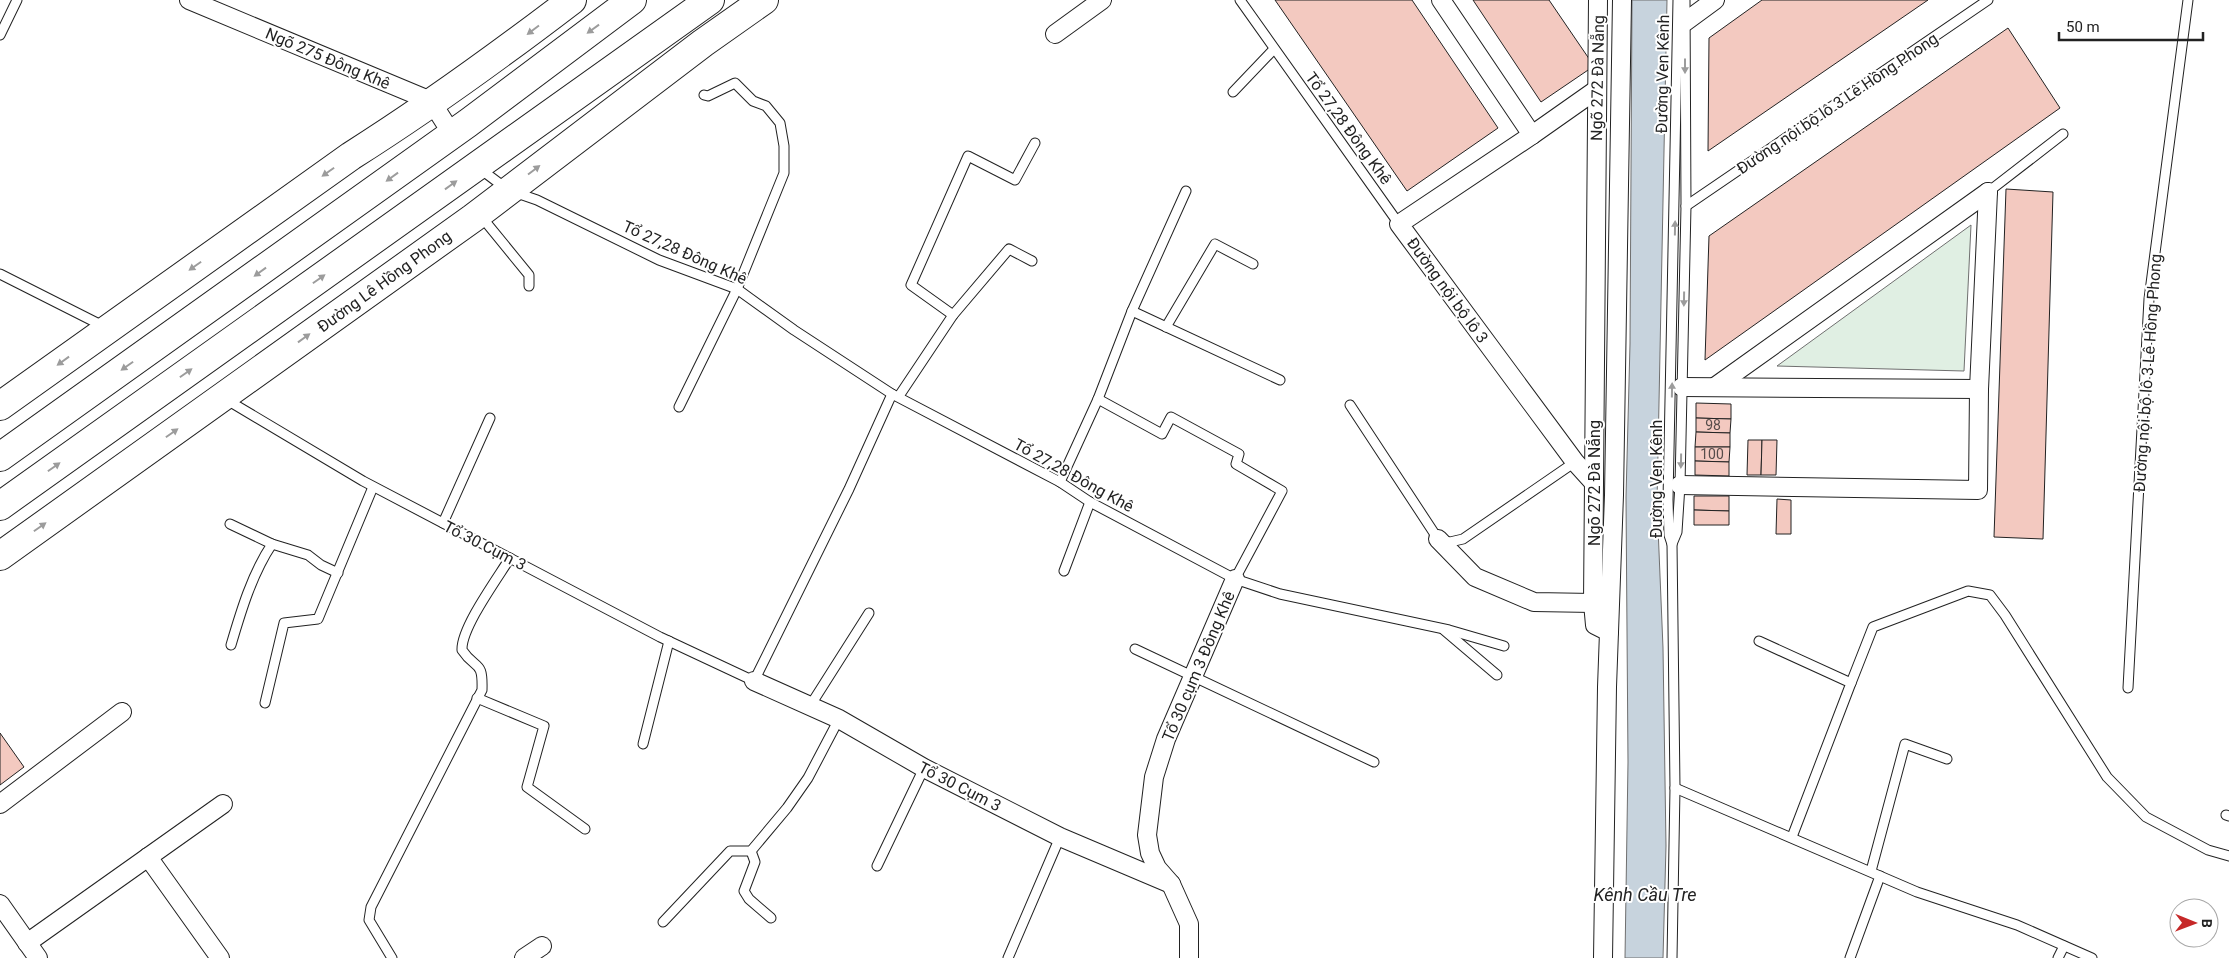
<svg xmlns="http://www.w3.org/2000/svg" width="2229" height="958" font-family="Roboto,sans-serif">
  <style>
    .green { fill: #e0efe3; stroke: #6f6f6f }
    .water { fill: #c7d3dd; stroke: #6f6f6f }
    .building { fill: #f3c9c0; stroke: #222 }
    .lines { fill: none; stroke-linecap: round; stroke-linejoin: round }
    .lane-casing { stroke: #222; stroke-width: 11 }
    .street-casing { stroke: #222; stroke-width: 20 }
    .primary-casing { stroke: #222; stroke-width: 30 }
    .lane { stroke: #fff; stroke-width: 9 }
    .street { stroke: #fff; stroke-width: 18 }
    .primary { stroke: #fff; stroke-width: 28 }
    .oneway { fill: #9c9c9c }
    .labels { text-anchor: middle; stroke-width: 4; stroke-linejoin: round; paint-order: stroke }
    .number-label { font-size: 14px; fill: #564c4a }
    .street-label { font-size: 16px; fill: #222; stroke: #fff }
    .water-label { font-size: 18px; font-style: italic; fill: #222; stroke: #fff }
  </style>
  <rect width="100%" height="100%" fill="#fff"/>
  <!-- green -->
  <polygon class="green" points="1971,225 1964,371 1777,366"/>
  <!-- water -->
  <polygon class="water" points="1632,0 1667,0 1657,503 1663,648 1666,846 1663,958 1625,958 1628,762 1626,497 1630,344"/>
  <!-- building -->
  <g class="building">
    <polygon points="1275,0 1412,0 1498,128 1407,191"/>
    <polygon points="1473,0 1549,0 1594,66 1541,102"/>
    <polygon points="1762,0 1928,0 1708,151 1709,38"/>
    <polygon points="2008,28 2060,108 1705,360 1709,236"/>
    <polygon points="2006,189 2053,192 2043,539 1994,537"/>
    <polygon points="1696,403 1731,404 1731,419 1696,418"/>
    <polygon points="1696,418 1731,419 1730,433 1696,432"/>
    <polygon points="1696,432 1730,433 1730,447 1695,447"/>
    <polygon points="1748,440 1762,440 1761,475 1747,475"/>
    <polygon points="1762,440 1777,440 1776,475 1761,475"/>
    <polygon points="1695,447 1730,447 1729,462 1695,461"/>
    <polygon points="1695,461 1729,462 1729,476 1695,475"/>
    <polygon points="1694,496 1729,496 1729,511 1694,510"/>
    <polygon points="1777,499 1791,500 1791,534 1776,534"/>
    <polygon points="1694,510 1729,511 1729,525 1694,525"/>
    <polygon points="0,733 24,767 0,785"/>
  </g>
  <g class="lines">
    <defs>
      <g id="lane">
        <polyline points="1240,0 1399,224"/>
        <polyline points="0,35 17,0"/>
        <polyline points="1233,92 1274,49"/>
        <polyline points="479,168 508,190 537,200 659,260 737,289 794,330 892,394 1060,482 1090,502 1235,579 1280,594 1449,630 1504,646"/>
        <polyline points="1988,192 2063,134"/>
        <polyline points="1686,206 1988,0"/>
        <polyline points="480,215 529,275 529,286"/>
        <polyline points="0,274 105,327"/>
        <polyline points="1132,311 1280,380"/>
        <polyline points="953,315 911,285 968,156 1015,180 1035,143"/>
        <polyline points="1166,327 1215,244 1253,264"/>
        <polyline points="899,396 953,315 1009,249 1032,261"/>
        <polyline points="1098,399 1162,434 1171,417 1239,454 1236,464 1282,491 1235,579"/>
        <polyline points="227,400 363,481 660,637 754,681 849,489 892,394"/>
        <polyline points="1350,405 1438,539 1450,542 1463,539 1575,462"/>
        <polyline points="679,407 737,289 784,173 784,146 780,123 766,106 753,101 735,83 708,96 704,95"/>
        <polyline points="1060,482 1098,399 1132,311 1186,191"/>
        <polyline points="443,523 490,418"/>
        <polyline points="230,524 272,544 308,555 321,565 338,573"/>
        <polyline points="1672,544 1677,532 1680,485 1686,206 1685,0"/>
        <polyline points="1064,571 1090,502"/>
        <polyline points="1444,630 1497,675"/>
        <polyline points="1759,641 1851,683 1792,837"/>
        <path d="M231,645C241,611 252,574 272,544"/>
        <polyline points="1135,649 1374,762"/>
        <polyline points="1851,683 1873,627 1968,591 1990,595 2005,615 2107,777 2146,817 2208,850 2229,856"/>
        <polyline points="2128,688 2149,299 2188,0"/>
        <polyline points="477,698 544,726 527,787 585,829"/>
        <polyline points="265,703 284,623 318,619 373,487"/>
        <polyline points="810,706 869,613"/>
        <polyline points="643,744 669,641"/>
        <polyline points="1675,788 1917,892 2017,925 2092,958"/>
        <polyline points="2226,815 2229,816"/>
        <polyline points="751,851 755,862 744,891 749,899 771,918"/>
        <polyline points="877,866 924,768"/>
        <polyline points="1871,871 1905,744 1947,759"/>
        <polyline points="663,922 730,851 751,851 787,808 808,778 839,719"/>
        <path d="M392,958L369,920L371,907L482,690C483,659 476,671 462,650C461,628 497,579 510,558"/>
        <polyline points="1008,958 1060,837"/>
        <polyline points="1672,958 1675,788 1672,544 1669,535 1668,500 1678,0"/>
        <polyline points="1850,958 1880,876"/>
        <polyline points="2058,958 2064,946"/>
      </g>
      <g id="street">
        <polyline points="189,0 431,101 452,134"/>
        <polyline points="1441,0 1532,135"/>
        <polyline points="1598,0 1593,603 1595,625 1609,632 1607,687 1603,958"/>
        <polyline points="1685,22 1715,0"/>
        <polyline points="1055,34 1102,0"/>
        <polyline points="1716,386 1988,192"/>
        <polyline points="1682,387 1979,389"/>
        <polyline points="1594,483 1575,462 1399,224 1532,135 1596,90"/>
        <polyline points="1680,485 1978,490 1979,389 1988,192"/>
        <polyline points="1438,539 1475,577 1534,602 1593,603"/>
        <polyline points="1609,632 1614,495 1622,0"/>
        <polyline points="754,681 839,719 924,768 1060,837 1171,884"/>
        <polyline points="0,804 122,712"/>
        <polyline points="148,857 220,958"/>
        <polyline points="0,904 38,958"/>
        <polyline points="27,943 223,804"/>
        <polyline points="524,958 542,946"/>
        <polyline points="1189,958 1189,924 1171,884 1157,868 1150,853 1147,835 1154,777 1166,739 1235,579"/>
      </g>
      <g id="primary">
        <path d="M0,406L351,156C427,108 500,55 572,0"/>
        <polyline points="0,457 468,123 632,0"/>
        <polyline points="0,506 710,0"/>
        <polyline points="0,556 473,218 703,43 764,0"/>
      </g>
    </defs>
    <!-- lane casing -->
    <use href="#lane" class="lane-casing"/>
    <!-- street casing -->
    <use href="#street" class="street-casing"/>
    <!-- primary casing -->
    <use href="#primary" class="primary-casing"/>
    <!-- lane -->
    <use href="#lane" class="lane"/>
    <!-- street -->
    <use href="#street" class="street"/>
    <!-- primary -->
    <use href="#primary" class="primary"/>
  </g>
  <!-- one-way arrows -->
  <defs><path id="oneway-solid" d="M-6-.8H1V-3.2L6.5 0L1 3.2V.8H-6Z" transform="scale(1.25)"/></defs>
  <g class="oneway">
    <use href="#oneway-solid" transform="translate(593 29) rotate(144)"/>
    <use href="#oneway-solid" transform="translate(533 30) rotate(143)"/>
    <use href="#oneway-solid" transform="translate(1685 66) rotate(90)"/>
    <use href="#oneway-solid" transform="translate(534 170) rotate(-37)"/>
    <use href="#oneway-solid" transform="translate(328 172) rotate(145)"/>
    <use href="#oneway-solid" transform="translate(392 177) rotate(144)"/>
    <use href="#oneway-solid" transform="translate(451 185) rotate(-36)"/>
    <use href="#oneway-solid" transform="translate(1675 228) rotate(-89)"/>
    <use href="#oneway-solid" transform="translate(195 266) rotate(145)"/>
    <use href="#oneway-solid" transform="translate(260 272) rotate(144)"/>
    <use href="#oneway-solid" transform="translate(319 279) rotate(-35)"/>
    <use href="#oneway-solid" transform="translate(1684 299) rotate(91)"/>
    <use href="#oneway-solid" transform="translate(304 338) rotate(-36)"/>
    <use href="#oneway-solid" transform="translate(63 361) rotate(144)"/>
    <use href="#oneway-solid" transform="translate(127 366) rotate(145)"/>
    <use href="#oneway-solid" transform="translate(186 373) rotate(-35)"/>
    <use href="#oneway-solid" transform="translate(1672 390) rotate(-89)"/>
    <use href="#oneway-solid" transform="translate(172 433) rotate(-35)"/>
    <use href="#oneway-solid" transform="translate(1681 461) rotate(91)"/>
    <use href="#oneway-solid" transform="translate(54 467) rotate(-35)"/>
    <use href="#oneway-solid" transform="translate(40 527) rotate(-35)"/>
  </g>
  <g class="labels">
    <!-- number labels -->
    <g class="number-label">
      <text x="1713" y="430">98</text>
      <text x="1712" y="459">100</text>
    </g>
    <!-- street labels -->
    <g class="street-label">
      <text transform="translate(328 58) rotate(23)" y="6">Ngõ 275 Đông Khê</text>
      <text transform="translate(1662 74) rotate(-89)" y="6">Đường Ven Kênh</text>
      <text transform="translate(1597 78) rotate(-89)" y="6">Ngõ 272 Đà Nẵng</text>
      <text transform="translate(1837 103) rotate(-34)" y="6">Đường nội bộ lô 3 Lê Hồng Phong</text>
      <text transform="translate(1349 128) rotate(54)" y="6">Tổ 27,28 Đông Khê</text>
      <text transform="translate(685 252) rotate(24)" y="6">Tổ 27,28 Đông Khê</text>
      <text transform="translate(384 281) rotate(-36)" y="6">Đường Lê Hồng Phong</text>
      <text transform="translate(1448 290) rotate(54)" y="6">Đường nội bộ lô 3</text>
      <text transform="translate(2147 373) rotate(-86)" y="6">Đường nội bộ lô 3 Lê Hồng Phong</text>
      <text transform="translate(1074 475) rotate(29)" y="6">Tổ 27,28 Đông Khê</text>
      <text transform="translate(1656 479) rotate(-90)" y="6">Đường Ven Kênh</text>
      <text transform="translate(1594 483) rotate(-90)" y="6">Ngõ 272 Đà Nẵng</text>
      <text transform="translate(485 545) rotate(27)" y="6">Tổ 30 Cụm 3</text>
      <text transform="translate(1198 666) rotate(-67)" y="6">Tổ 30 cụm 3 Đông Khê</text>
      <text transform="translate(960 786) rotate(27)" y="6">Tổ 30 Cụm 3</text>
    </g>
    <!-- water labels -->
    <g class="water-label">
      <text x="1645" y="901">Kênh Cầu Tre</text>
    </g>
  </g>
  <!-- north arrow -->
  <g transform="translate(2194 923) rotate(91)"><circle r="24" fill="#ffffff" stroke="#a7a7a7"/>
  <path d="M0-4L9 19L0 12L-9 19Z" fill="#c62828"/>
  <text y="-8" font-size="14" font-weight="bold" text-anchor="middle" fill="#222222">B</text>
  </g>
  <!-- scale -->
  <path d="M2059 32v8h144v-8" fill="none" stroke="#222222" stroke-width="2.5"/>
  <text x="2066" y="32" font-size="15" fill="#222222" stroke="#ffffff" stroke-width="4" paint-order="stroke">50 m</text>
</svg>
